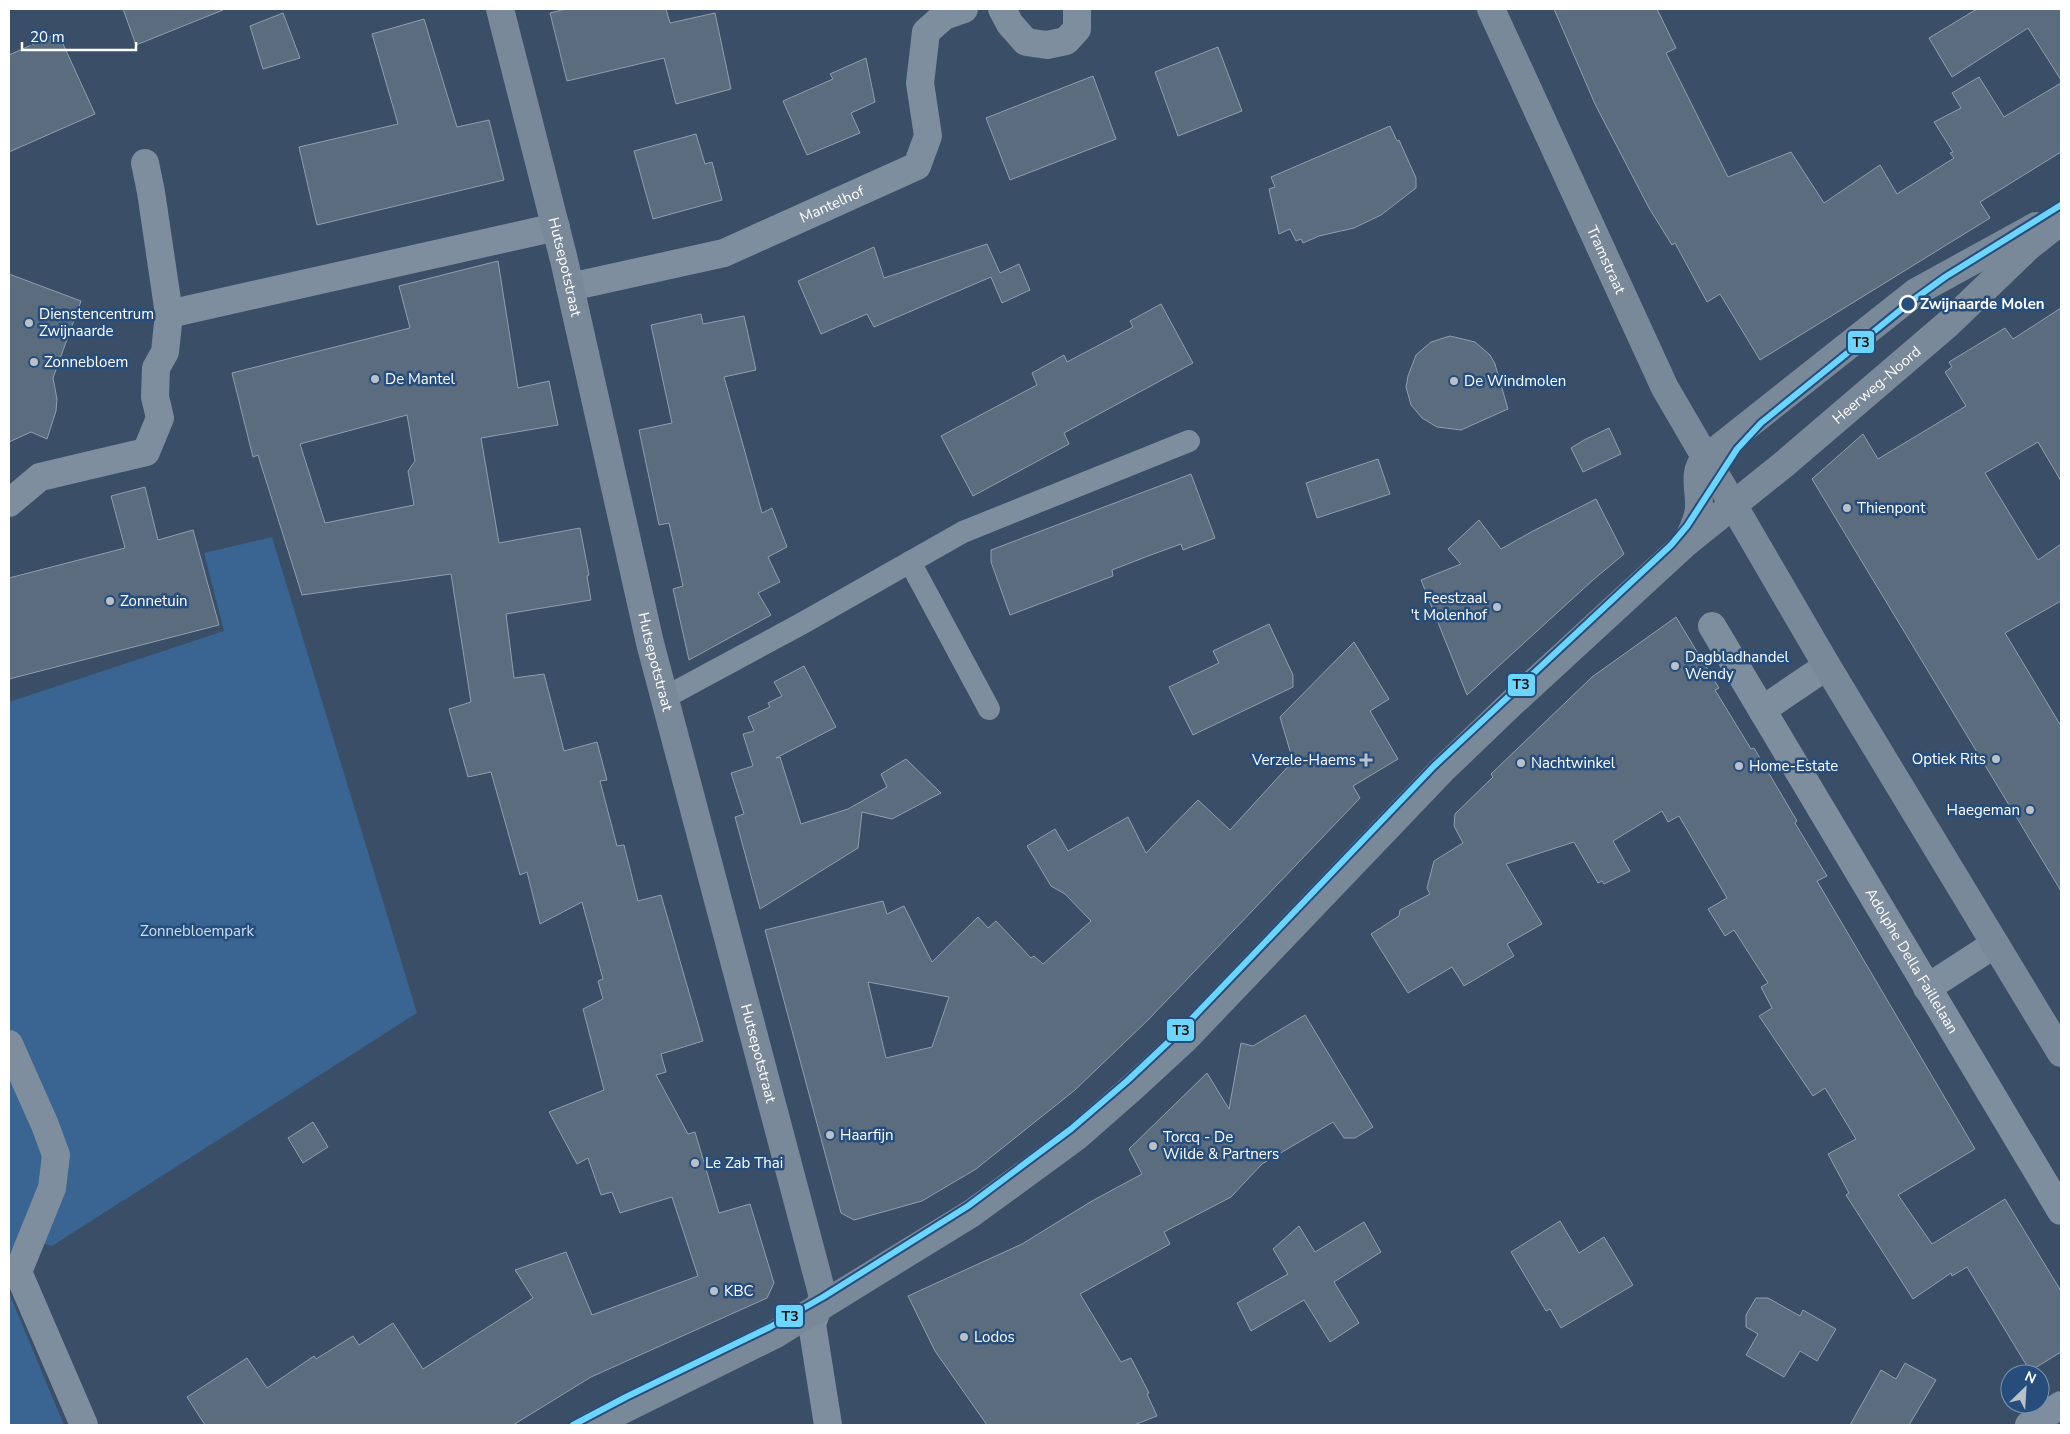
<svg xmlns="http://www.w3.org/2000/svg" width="2070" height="1434" font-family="'Nunito Sans',sans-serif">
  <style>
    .green { fill: #3a6491 }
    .building { fill: #5c6c7f; stroke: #919ead; fill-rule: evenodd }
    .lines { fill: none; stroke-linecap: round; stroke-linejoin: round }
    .lane { stroke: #7e8e9e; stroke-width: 22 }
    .street { stroke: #7e8e9e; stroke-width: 28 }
    .secondary { stroke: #7a899a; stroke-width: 28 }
    .tram-1-casing { stroke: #264d7b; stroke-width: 10 }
    .tram-1 { stroke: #6dd5fb; stroke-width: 6 }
    .stop-dot { fill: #264d7b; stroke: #fff; stroke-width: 2.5 }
    .poi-dot { fill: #bac1ca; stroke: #264d7b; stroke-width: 2 }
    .labels { text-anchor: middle; stroke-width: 5; stroke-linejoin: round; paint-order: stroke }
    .street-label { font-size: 15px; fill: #fff; stroke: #264d7b }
    .stop-label { font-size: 15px; font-weight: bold; fill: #fff; stroke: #264d7b; text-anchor: start }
    .poi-label { font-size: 15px; fill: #fff; stroke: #264d7b; text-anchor: start }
    .park-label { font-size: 15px; fill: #cddff3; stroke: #264d7b }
    .line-badge { stroke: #264d7b; stroke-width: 2 }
    .pale-badge-label { font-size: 14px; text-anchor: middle; font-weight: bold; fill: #111 }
  </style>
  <rect width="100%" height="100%" fill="#3a4e67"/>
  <!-- green -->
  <g class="green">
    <polygon points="272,537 417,1013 52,1246 21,1237 9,1254 9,702 224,631 204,553"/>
    <polygon points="9,1293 64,1425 9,1425"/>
  </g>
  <!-- building -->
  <g class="building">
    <polygon points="123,9 223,9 223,10 136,45"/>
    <polygon points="566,9 666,9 670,23 715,13 731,89 676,104 664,58 567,81 550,13"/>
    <polygon points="1554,9 1657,9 1676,48 1666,53 1728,177 1791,152 1824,203 1880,165 1897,194 1954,158 1950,153 1953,152 1934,122 1961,108 1952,93 1979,77 2004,117 2061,83 2061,152 1980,202 1990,218 1760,360 1720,294 1707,302 1675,243 1672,245 1649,208 1595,104"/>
    <polygon points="1977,9 2061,9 2061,80 2028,28 1952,77 1929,38"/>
    <polygon points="283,13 300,58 263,69 250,26"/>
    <polygon points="424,19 457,127 489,120 504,180 317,225 299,147 398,124 372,34"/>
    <polygon points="58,33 95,114 9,152 9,55"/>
    <polygon points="1218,47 1242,111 1178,136 1155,72"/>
    <polygon points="866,58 875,102 851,113 860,133 807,155 783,101 833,79 830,74"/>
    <polygon points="1093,76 1116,139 1010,180 986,118"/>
    <polygon points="1390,126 1397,141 1399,140 1416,178 1416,188 1381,215 1354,228 1319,236 1303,243 1301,239 1296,241 1290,229 1279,234 1269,189 1275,187 1271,177"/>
    <polygon points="696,134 705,164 712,162 722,200 653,219 634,151"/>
    <polygon points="987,244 1000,273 1019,264 1030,290 1002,303 991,277 874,327 867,314 821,334 798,281 874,247 884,278"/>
    <path d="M498,261L518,388L549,381L558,425L481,438L499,543L580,528L589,575L587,576L591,600L506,614L514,678L544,674L564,751L597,742L607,780L600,781L617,846L624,845L638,901L661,895L703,1041L661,1054L666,1072L656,1075L688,1134L695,1132L719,1213L750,1204L774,1283L767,1298L591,1377L513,1425H205L187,1397L247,1358L267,1388L314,1356L316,1359L353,1336L359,1345L393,1323L423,1369L533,1298L515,1270L566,1252L592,1315L698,1276L672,1197L620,1213L612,1192L601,1195L588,1158L577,1164L549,1112L604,1090L583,1009L603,999L598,981L603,979L582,902L540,924L527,872L520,875L491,772L468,777L449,709L471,702L451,574L302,595L258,455L253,457L232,373L410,328L399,286ZM407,415L415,461L408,471L414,505L325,523L300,444Z"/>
    <polygon points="9,274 81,301 53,378 57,399 56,411 47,439 31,432 9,442"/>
    <polygon points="1161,304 1193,363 1064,433 1069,444 973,496 941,436 1037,385 1032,373 1064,355 1067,362 1133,327 1130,321"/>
    <polygon points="2061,308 2061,481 2038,442 1985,473 2038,560 2061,544 2061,601 2005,633 2061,726 2061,891 1812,479 1863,434 1878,459 1966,406 1945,372 1952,367 1949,362 2005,328 2013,339"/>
    <polygon points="701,314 703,324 744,316 756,370 724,377 762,513 772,508 787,547 768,557 780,582 758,593 771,615 689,660 673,589 683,586 669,523 659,525 639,430 672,423 651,325"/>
    <polygon points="1450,336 1475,342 1490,355 1495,364 1508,409 1461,430 1437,427 1422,418 1411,405 1406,387 1408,376 1416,355 1431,342"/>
    <polygon points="1609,428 1621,454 1583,472 1571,448 1584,440"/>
    <polygon points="1378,459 1390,494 1317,518 1306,483"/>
    <polygon points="1191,474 1215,538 1183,550 1181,544 1148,556 1112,570 1113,576 1010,615 991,562 991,550"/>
    <polygon points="145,487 158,540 193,530 219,625 9,679 9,578 125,548 111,496"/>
    <polygon points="1596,499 1624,554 1593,580 1467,695 1421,580 1461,564 1448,549 1479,520 1501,549 1533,531"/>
    <polygon points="1676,617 1719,688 1715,690 1751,749 1754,748 1797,821 1795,823 1827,876 1817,881 1975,1149 1898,1195 1932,1244 2005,1199 2061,1291 2061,1352 2030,1371 1967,1267 1952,1276 1951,1273 1913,1299 1846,1195 1849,1193 1828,1154 1856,1139 1825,1088 1813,1096 1759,1016 1772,1008 1761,987 1768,983 1734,930 1725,936 1708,909 1727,898 1679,816 1668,822 1662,811 1613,841 1630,871 1604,884 1602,881 1598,883 1574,842 1506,864 1542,924 1507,944 1514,956 1464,986 1452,967 1408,993 1371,934 1399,916 1400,910 1430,894 1427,888 1434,861 1463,843 1454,826 1455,814 1493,777 1491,774 1592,677"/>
    <polygon points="1269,624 1293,675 1293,687 1193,735 1169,687 1219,663 1213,651"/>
    <path d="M1354,642L1389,699L1370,711L1398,759L1353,786L1360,798L1149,1019L1075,1090L976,1169L922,1201L854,1220L841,1213L765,930L883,901L887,914L904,906L932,962L978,917L988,928L996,921L1031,958L1034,956L1043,964L1091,921L1065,894L1051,886L1027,846L1055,829L1068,851L1128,817L1146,853L1198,800L1230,830L1293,761L1280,717ZM868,982L949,997L932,1047L886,1058Z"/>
    <polygon points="804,666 836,727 776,758 780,757 801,824 848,809 887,787 881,774 906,759 941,793 892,819 862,812 858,848 760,909 735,817 744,814 731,773 753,766 743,734 754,731 748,717 770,707 768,703 782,696 774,682"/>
    <polygon points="1305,1015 1373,1127 1355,1138 1344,1138 1333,1122 1262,1164 1231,1197 1164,1232 1170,1244 1080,1294 1121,1362 1131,1358 1149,1393 1147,1394 1157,1416 1134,1425 987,1425 935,1351 908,1296 1022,1244 1092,1201 1142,1174 1129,1149 1207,1073 1229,1109 1241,1043 1253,1046"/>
    <polygon points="313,1122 328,1147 303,1163 288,1138"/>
    <polygon points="1560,1221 1579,1253 1604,1237 1633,1285 1561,1328 1550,1309 1546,1311 1511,1252"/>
    <polygon points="1364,1222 1381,1252 1334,1282 1359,1323 1330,1342 1304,1300 1251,1331 1237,1303 1288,1274 1273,1249 1299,1226 1315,1252"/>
    <polygon points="1756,1298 1768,1298 1800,1316 1803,1310 1836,1329 1817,1361 1800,1351 1784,1377 1746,1355 1758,1334 1746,1327 1746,1315"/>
    <polygon points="1905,1363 1936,1380 1909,1425 1850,1425 1881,1370 1896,1379"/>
  </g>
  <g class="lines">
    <!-- lane -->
    <g class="lane">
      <polyline points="910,562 989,709"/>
      <polyline points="664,698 801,624 963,532 1189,441"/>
    </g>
    <!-- street -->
    <g class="street">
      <polyline points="1002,9 1010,24 1026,42 1047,45 1066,41 1077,29 1077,9"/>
      <path id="s1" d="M570,287L724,253L917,166L928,136L920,83L926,32L944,16L964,9"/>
      <polyline points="169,314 556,227"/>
      <polyline points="9,503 40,477 146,452 160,418 155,397 156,368 165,352 169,314 151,192 145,163"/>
      <path id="s2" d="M1712,626L2061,1211"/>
      <polyline points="1762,710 1827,666"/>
      <polyline points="1927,988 1995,944"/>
      <polyline points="9,1044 45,1125 56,1155 52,1188 18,1272 84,1425"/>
      <polyline points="817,1310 812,1324 828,1425"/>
      <polyline points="2029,1425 2061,1405"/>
    </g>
    <!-- secondary -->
    <g class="secondary">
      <path id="s3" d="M500,9L564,260L650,643L823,1297L817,1310"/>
      <path id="s4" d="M1491,9L1665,388L1827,666L2061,1053"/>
      <path d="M1687,542C1692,531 1698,521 1699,508C1700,492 1692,471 1705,459L1916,292L2036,226"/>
      <path id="s5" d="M592,1425L774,1335L972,1213L1076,1137L1133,1087L1185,1039L1441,771L1513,702L1687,542L1783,465L1949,323L2028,247L2061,221"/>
    </g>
    <defs>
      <polyline id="tram-1" points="573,1425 626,1397 770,1327 823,1297 968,1206 1071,1129 1127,1081 1179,1032 1434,766 1671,545 1687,526 1737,449 1761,423 1909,303 1945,277 2061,205"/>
    </defs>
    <!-- tram-1 casing -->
    <use href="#tram-1" class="tram-1-casing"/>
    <!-- tram-1 -->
    <use href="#tram-1" class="tram-1"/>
  </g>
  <!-- markers -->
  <circle class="stop-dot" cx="1908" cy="304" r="8"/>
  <g class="poi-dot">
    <circle cx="29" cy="323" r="5"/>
    <circle cx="34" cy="362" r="5"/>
    <circle cx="375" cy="379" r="5"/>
    <circle cx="1454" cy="381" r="5"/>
    <circle cx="1847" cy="508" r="5"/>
    <circle cx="110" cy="601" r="5"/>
    <circle cx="1497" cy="607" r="5"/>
    <circle cx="1675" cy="666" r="5"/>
    <circle cx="1996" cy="759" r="5"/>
    <path d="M1363.5 752.5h5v5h5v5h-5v5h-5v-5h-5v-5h5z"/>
    <circle cx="1521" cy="763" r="5"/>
    <circle cx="1739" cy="766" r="5"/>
    <circle cx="2030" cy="810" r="5"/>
    <circle cx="830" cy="1135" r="5"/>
    <circle cx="1153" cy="1146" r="5"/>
    <circle cx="695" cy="1163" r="5"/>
    <circle cx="714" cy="1291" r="5"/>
    <circle cx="964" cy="1337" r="5"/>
  </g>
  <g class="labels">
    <!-- street labels -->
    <g class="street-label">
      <text dy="5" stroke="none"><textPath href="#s1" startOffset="276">Mantelhof</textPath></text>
      <text dy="5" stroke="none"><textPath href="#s4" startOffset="276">Tramstraat</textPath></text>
      <text dy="5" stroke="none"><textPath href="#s3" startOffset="266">Hutsepotstraat</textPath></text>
      <text dy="5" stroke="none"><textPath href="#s5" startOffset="1664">Heerweg-Noord</textPath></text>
      <text dy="5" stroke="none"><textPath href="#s3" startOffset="671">Hutsepotstraat</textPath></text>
      <text dy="5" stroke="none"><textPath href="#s2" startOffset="390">Adolphe Della Faillelaan</textPath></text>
      <text dy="5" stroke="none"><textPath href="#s3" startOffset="1076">Hutsepotstraat</textPath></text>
    </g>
    <!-- stop labels -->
    <g class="stop-label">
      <text x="1920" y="309">Zwijnaarde Molen</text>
    </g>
    <!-- poi labels -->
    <g class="poi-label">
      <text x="39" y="319">Dienstencentrum<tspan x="39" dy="17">Zwijnaarde</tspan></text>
      <text x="44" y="367">Zonnebloem</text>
      <text x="385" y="384">De Mantel</text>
      <text x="1464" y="386">De Windmolen</text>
      <text x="1857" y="513">Thienpont</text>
      <text x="1487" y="603" text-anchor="end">Feestzaal<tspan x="1487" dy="17">'t Molenhof</tspan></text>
      <text x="120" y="606">Zonnetuin</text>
      <text x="1685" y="662">Dagbladhandel<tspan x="1685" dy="17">Wendy</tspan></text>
      <text x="1986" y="764" text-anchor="end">Optiek Rits</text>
      <text x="1356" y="765" text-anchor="end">Verzele-Haems</text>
      <text x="1531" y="768">Nachtwinkel</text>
      <text x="1749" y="771">Home-Estate</text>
      <text x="2020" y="815" text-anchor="end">Haegeman</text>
      <text x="840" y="1140">Haarfijn</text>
      <text x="1163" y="1142">Torcq - De<tspan x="1163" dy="17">Wilde &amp; Partners</tspan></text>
      <text x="705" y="1168">Le Zab Thai</text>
      <text x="724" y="1296">KBC</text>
      <text x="974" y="1342">Lodos</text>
    </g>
    <!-- park labels -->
    <g class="park-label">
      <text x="197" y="936">Zonnebloempark</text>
    </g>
  </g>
  <g class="line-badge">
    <rect x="1847" y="330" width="28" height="24" rx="5" fill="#6dd5fb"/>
    <rect x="1507" y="673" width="29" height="24" rx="5" fill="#6dd5fb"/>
    <rect x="1166" y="1018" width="29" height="24" rx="5" fill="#6dd5fb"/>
    <rect x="775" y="1304" width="29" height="24" rx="5" fill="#6dd5fb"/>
  </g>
  <g class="pale-badge-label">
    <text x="1861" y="347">T3</text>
    <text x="1521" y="689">T3</text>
    <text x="1181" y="1035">T3</text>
    <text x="790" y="1321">T3</text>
  </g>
  <!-- border -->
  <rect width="2070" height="1434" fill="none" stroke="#ffffff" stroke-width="20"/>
  <!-- north arrow -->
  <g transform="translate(2025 1389) rotate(25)"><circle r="24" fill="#264d7b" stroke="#7d94b0"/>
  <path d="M0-4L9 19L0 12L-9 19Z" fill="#bac1ca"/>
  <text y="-8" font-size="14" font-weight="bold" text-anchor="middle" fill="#ffffff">N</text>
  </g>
  <!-- scale -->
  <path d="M22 42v8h114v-8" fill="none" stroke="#ffffff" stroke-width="2.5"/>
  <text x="30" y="42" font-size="15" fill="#ffffff" stroke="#264d7b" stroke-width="4" paint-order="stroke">20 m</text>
</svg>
